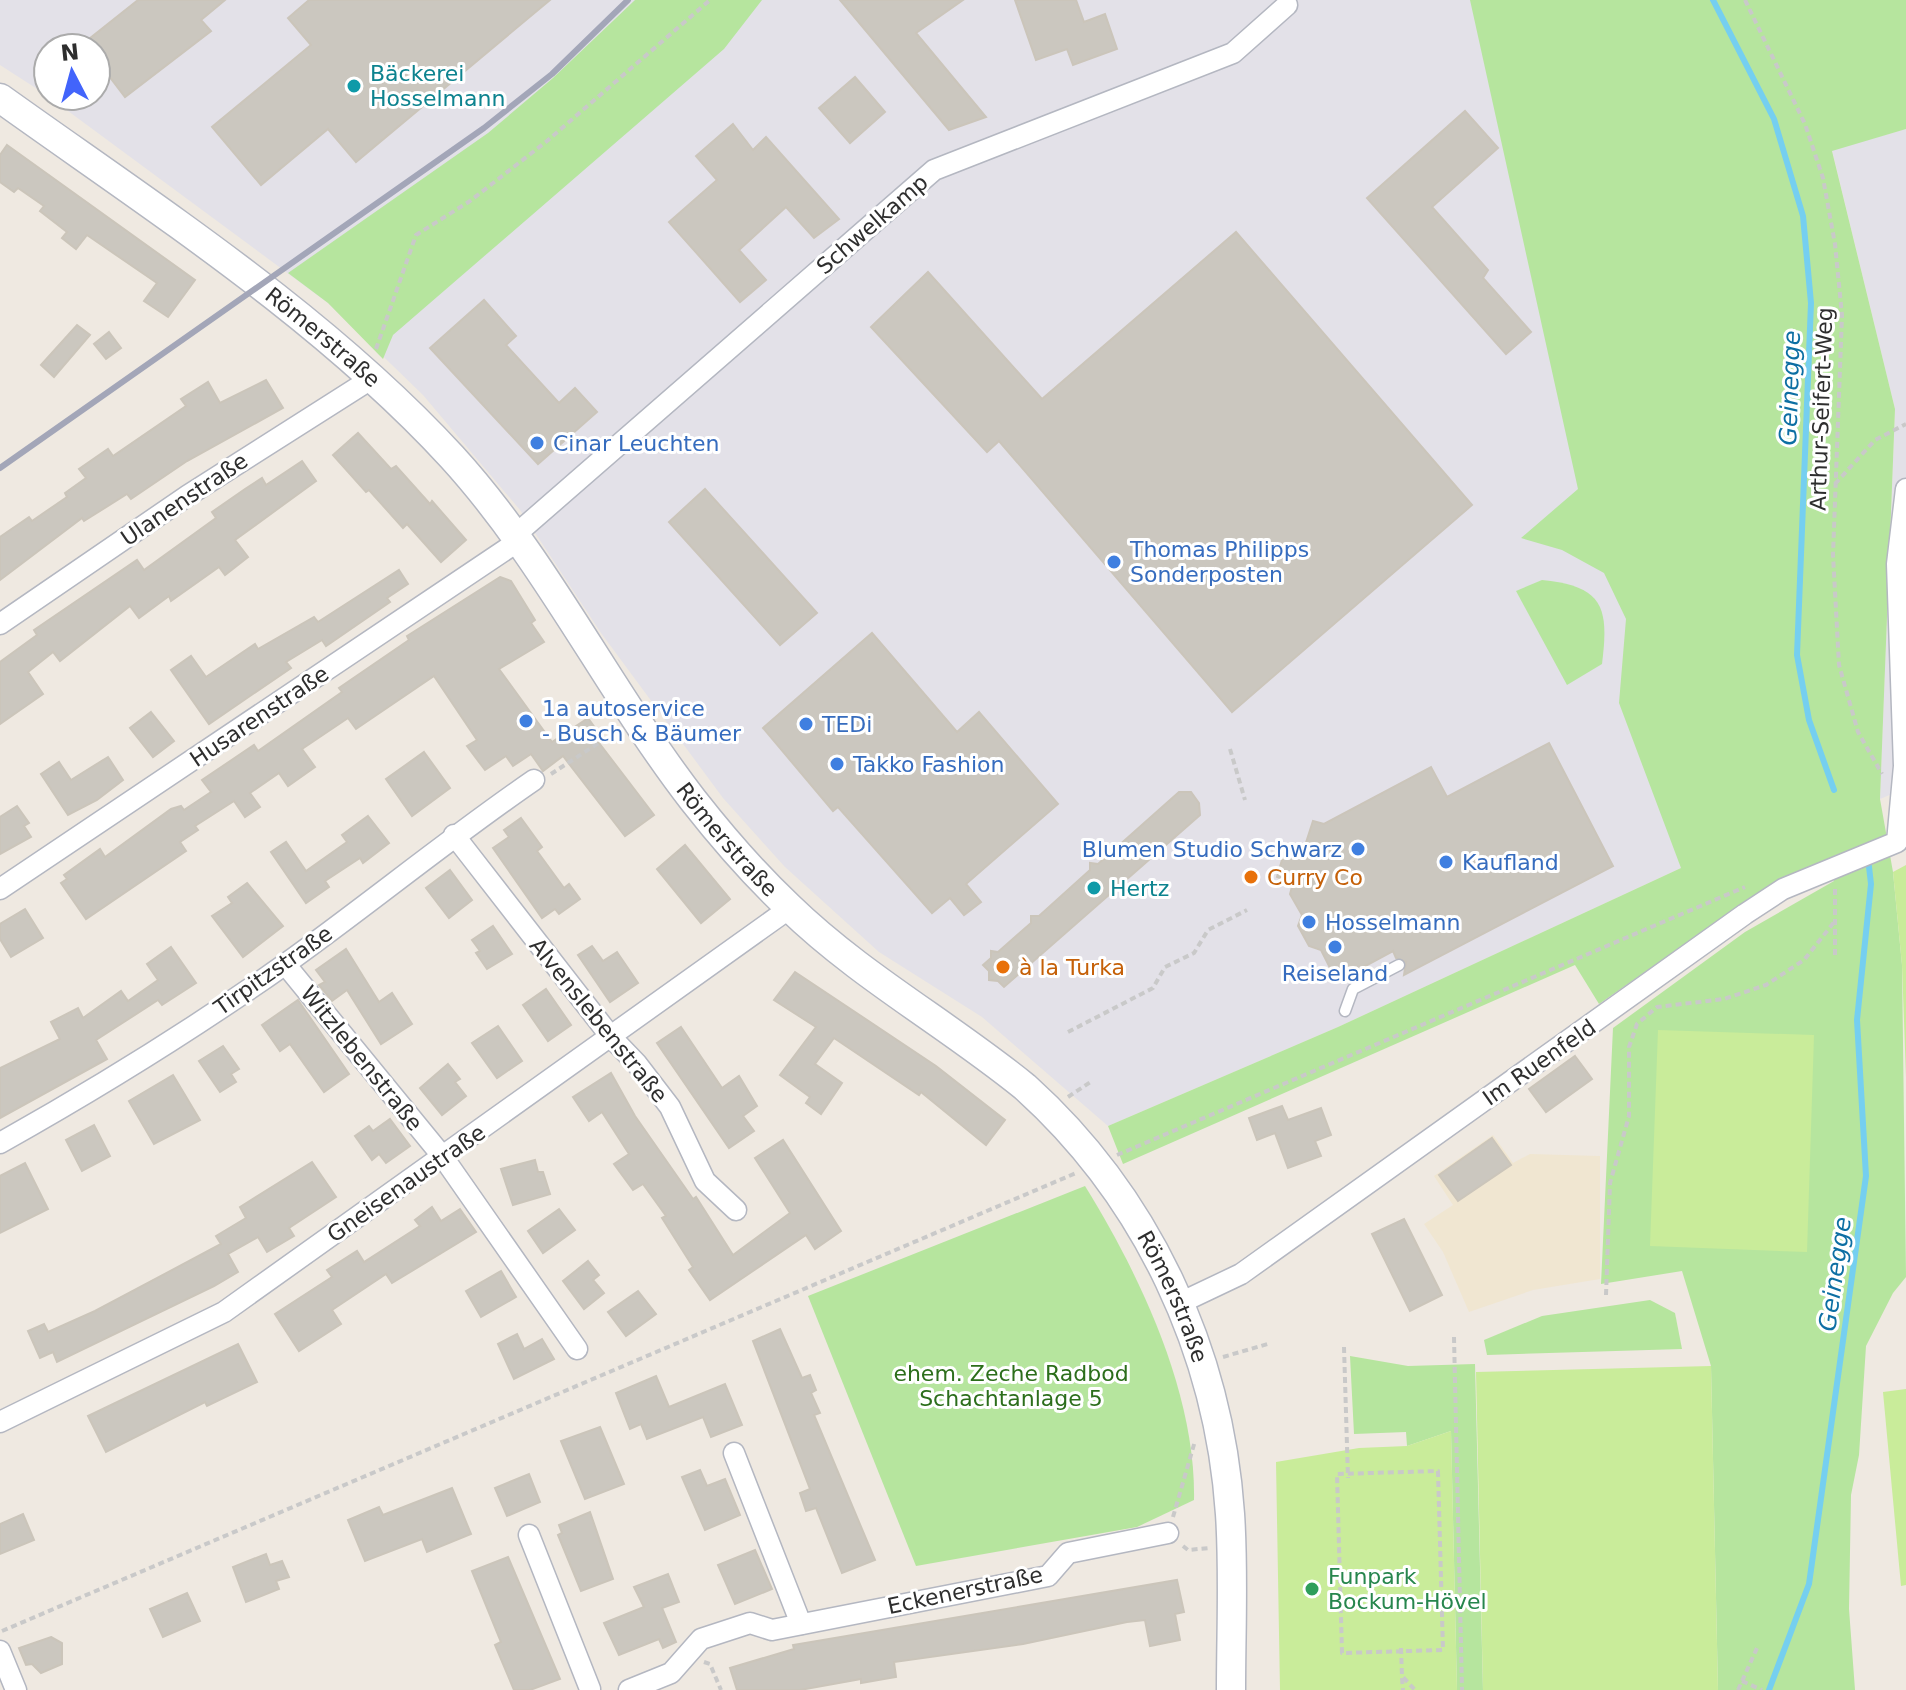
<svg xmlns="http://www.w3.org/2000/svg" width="1906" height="1690" font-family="'DejaVu Sans',sans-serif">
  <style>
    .industrial { fill: #e3e1e8; fill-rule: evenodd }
    .education { fill: #f0e6d1 }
    .green { fill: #b6e59e }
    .pitch { fill: #c9ec9a }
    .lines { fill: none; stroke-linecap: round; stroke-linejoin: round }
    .stream { stroke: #75cff0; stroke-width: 6 }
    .building { fill: #cbc7bf; stroke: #cbc5ba; stroke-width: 2 }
    .lane-casing { stroke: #b4b7c1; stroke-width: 13 }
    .street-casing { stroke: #b4b7c1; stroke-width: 23 }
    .secondary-casing { stroke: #b4b7c1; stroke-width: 31 }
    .path { stroke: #c9c9c9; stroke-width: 4; stroke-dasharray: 6 4; stroke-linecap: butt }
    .lane { stroke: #fff; stroke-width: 10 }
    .street { stroke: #fff; stroke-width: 20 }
    .secondary { stroke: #fff; stroke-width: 28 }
    .rail { stroke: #a3a6b8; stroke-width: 6 }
    .culture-dot { fill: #0f9aa8; stroke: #fff; stroke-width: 3 }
    .shop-dot { fill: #3f7fe0; stroke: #fff; stroke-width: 3 }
    .food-dot { fill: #e8710a; stroke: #fff; stroke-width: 3 }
    .leisure-dot { fill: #2e9e5b; stroke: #fff; stroke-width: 3 }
    .labels { text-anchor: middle; stroke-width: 6; stroke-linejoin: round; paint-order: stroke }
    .culture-label { font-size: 22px; fill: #0d838f; stroke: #fff; text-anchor: start }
    .street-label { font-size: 22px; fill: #2e2e2e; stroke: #fff }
    .shop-label { font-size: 22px; fill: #366cbe; stroke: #fff; text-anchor: start }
    .food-label { font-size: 22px; fill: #c56008; stroke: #fff; text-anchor: start }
    .park-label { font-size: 22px; fill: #2c6e1b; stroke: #fff }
    .leisure-label { font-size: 22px; fill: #27864d; stroke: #fff; text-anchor: start }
    .water-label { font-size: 24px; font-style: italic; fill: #0d6fa3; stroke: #fff }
  </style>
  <rect width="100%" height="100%" fill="#efe9e1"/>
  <!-- industrial -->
  <g class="industrial">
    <path d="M0,0H1489L1681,868L1338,1027L1108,1126L982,1017L879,952L785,867L723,798L601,633L520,510L423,395L328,303L45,94L0,65ZM48,48H96V96H48Z"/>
    <polygon points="1906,129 1906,788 1880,799 1895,409 1832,150"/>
  </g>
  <!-- education -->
  <polygon class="education" points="1493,1135 1513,1163 1530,1154 1600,1156 1600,1279 1533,1290 1469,1312 1443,1252 1424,1224 1453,1205 1434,1176"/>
  <!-- green -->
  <g class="green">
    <polygon points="635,0 762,0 724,49 393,335 383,359 328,303 288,273 488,133 553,78"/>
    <polygon points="1470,0 1906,0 1906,129 1832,151 1895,409 1880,799 1893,872 1902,965 1906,1277 1893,1293 1866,1346 1859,1455 1851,1495 1849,1609 1855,1690 1718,1690 1711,1366 1682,1271 1601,1284 1613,1028 1745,932 1834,881 1833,860 1714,924 1599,1004 1575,965 1123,1164 1108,1126 1338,1027 1681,868 1619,703 1626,619 1604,573 1562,550 1521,538 1578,489"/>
    <path d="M1542,580C1604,586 1609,608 1602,664L1567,685L1516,591Z"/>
    <path d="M1085,1186C1140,1275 1196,1393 1194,1500L1137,1527L916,1566L808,1296Z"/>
    <polygon points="1650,1300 1675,1313 1682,1349 1487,1355 1484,1340 1542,1316"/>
    <polygon points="1350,1356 1408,1366 1475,1364 1483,1690 1457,1690 1451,1431 1407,1446 1406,1432 1354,1434"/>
  </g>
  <!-- pitch -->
  <g class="pitch">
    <polygon points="1906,865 1906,1077 1902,965 1893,872"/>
    <polygon points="1658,1030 1814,1035 1807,1252 1650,1246"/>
    <polygon points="1711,1366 1718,1690 1483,1690 1476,1372"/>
    <polygon points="1906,1389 1906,1585 1901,1586 1883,1392"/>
    <polygon points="1451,1431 1457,1690 1280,1690 1276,1462 1359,1448 1407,1446"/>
  </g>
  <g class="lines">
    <!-- stream -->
    <g class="stream">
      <polyline points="1713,0 1774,119 1803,216 1811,303 1797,655 1809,720 1834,790"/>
      <polyline points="1769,1690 1809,1584 1866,1176 1857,1020 1871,884 1868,858"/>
    </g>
  </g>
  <!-- building -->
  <g class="building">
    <polygon points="138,0 225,0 201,20 211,31 125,97 96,59 96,48 88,48 84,43"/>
    <polygon points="309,0 550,0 356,162 328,129 261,185 212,127 311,45 288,18"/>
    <polygon points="840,0 963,0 916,33 986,117 949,130"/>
    <polygon points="1015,0 1076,0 1084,22 1105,14 1117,49 1073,65 1067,49 1036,60"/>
    <polygon points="855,77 885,112 850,143 819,108"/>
    <polygon points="1465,111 1498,148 1432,207 1488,270 1483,278 1531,332 1506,354 1367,198"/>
    <polygon points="733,124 753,150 766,137 839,219 814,238 786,207 739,250 766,280 740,302 669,222 717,180 696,156"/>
    <polygon points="7,145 195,280 168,317 144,301 157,283 87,235 76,249 62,238 67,232 40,211 44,206 18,188 14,192 0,182 0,155"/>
    <polygon points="1236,232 1472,505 1232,712 999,441 987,452 871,327 928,272 1042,399"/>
    <polygon points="484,300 516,336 506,345 559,403 575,388 597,412 538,464 430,348"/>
    <polygon points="77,325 90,335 54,377 41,365"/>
    <polygon points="109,332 121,348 106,359 94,344"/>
    <polygon points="266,380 283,408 187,461 131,499 127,494 84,521 82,518 0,580 0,537 29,517 32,521 67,497 65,493 86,478 79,469 108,449 113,456 186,406 181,399 208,382 220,403"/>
    <polygon points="358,433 391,469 396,466 430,504 432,501 466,540 441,562 407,524 403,528 369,490 366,492 333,455"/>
    <polygon points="302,461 316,481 235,540 248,557 225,575 219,567 171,601 169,596 139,618 130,606 60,661 53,652 28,672 43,694 0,724 0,662 37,635 34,630 137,560 144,570 216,518 212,512 245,489 262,478 266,485"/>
    <polygon points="705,489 817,613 780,645 669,522"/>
    <polygon points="399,570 408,584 387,598 390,602 326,646 322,640 286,662 291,668 209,724 171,670 191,656 206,677 255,644 258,649 314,617 318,622"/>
    <polygon points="500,577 511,581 535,620 531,623 544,642 499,669 552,742 588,718 598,732 593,735 654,815 625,836 563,756 543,771 531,754 513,766 506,756 485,770 467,746 477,740 434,676 356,729 348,718 302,749 315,767 288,786 279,773 250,793 260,807 245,817 234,801 195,826 198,830 180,842 186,851 86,919 61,883 67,879 64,875 100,849 105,857 171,809 181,806 184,810 211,792 202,780 254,745 258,751 342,692 339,688 409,640 407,636"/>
    <polygon points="872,633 957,732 979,712 1058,804 966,884 981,902 964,915 950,898 932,913 838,807 833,811 763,728"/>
    <polygon points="151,712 174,741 153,757 130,728"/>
    <polygon points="1549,743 1613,866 1404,975 1406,962 1396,958 1393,951 1347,976 1332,972 1321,950 1309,946 1298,926 1302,915 1290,894 1293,883 1277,877 1284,853 1301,858 1313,821 1324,824 1431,767 1447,797"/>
    <polygon points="424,752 450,788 412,816 386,779"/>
    <polygon points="108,757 123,780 97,800 68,815 41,774 59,762 71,780"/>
    <polygon points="1179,792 1191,792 1199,803 1200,815 1004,987 998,981 989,980 989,971 983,965 991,958 991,951 998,952 1031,923 1031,916 1039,916 1090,870 1090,863 1098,864"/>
    <polygon points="17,806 29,823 24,826 31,837 0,854 0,817"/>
    <polygon points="368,816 389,843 363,863 360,858 325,881 329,887 306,903 271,852 286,842 306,871 347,842 342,835"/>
    <polygon points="521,818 542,847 537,851 564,888 569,884 580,899 559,914 555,909 542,918 493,848 509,837 504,830"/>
    <polygon points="685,845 730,899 701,923 657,869"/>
    <polygon points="450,870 472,900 449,918 426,888"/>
    <polygon points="247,883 283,926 243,957 212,916 232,903 228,897"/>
    <polygon points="25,909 43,938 11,957 0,939 0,924"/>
    <polygon points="493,926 512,954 487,969 476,953 480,951 472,940"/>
    <polygon points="592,946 603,961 617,952 638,983 610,1002 578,955"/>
    <polygon points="171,947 196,983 162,1005 158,1000 96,1040 107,1059 0,1118 0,1068 60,1039 51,1022 78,1008 83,1018 121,991 128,1001 158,980 147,964"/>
    <polygon points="346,949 379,1002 392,993 412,1024 381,1044 347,990 332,1001 319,985 325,982 316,970"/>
    <polygon points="795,972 936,1066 1005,1120 986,1145 921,1092 919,1095 834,1038 815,1064 842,1083 821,1114 806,1103 810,1097 780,1075 816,1027 774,1000"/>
    <polygon points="546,989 571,1025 548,1041 523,1005"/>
    <polygon points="298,1000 349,1074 324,1092 290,1044 280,1051 262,1025"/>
    <polygon points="498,1026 522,1061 497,1078 472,1043"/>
    <polygon points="681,1027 722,1088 739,1076 757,1106 743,1116 754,1131 729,1148 657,1043"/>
    <polygon points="223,1046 239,1069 231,1074 236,1082 220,1092 199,1061"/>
    <polygon points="1575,1056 1592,1079 1546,1112 1529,1089"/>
    <polygon points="448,1064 460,1079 455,1082 466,1096 442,1115 420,1088"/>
    <polygon points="611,1073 635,1116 693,1199 696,1197 733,1255 790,1213 755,1158 783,1140 841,1231 815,1249 806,1235 710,1300 689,1270 693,1267 662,1218 666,1216 643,1184 633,1190 614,1164 629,1154 602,1112 589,1121 573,1097"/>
    <polygon points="173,1075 200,1120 154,1144 129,1101"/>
    <polygon points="1282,1106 1288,1120 1321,1108 1331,1135 1315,1141 1321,1156 1288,1168 1275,1133 1257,1140 1249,1118"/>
    <polygon points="390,1119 410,1146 386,1163 379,1154 372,1160 355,1136 369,1126 373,1131"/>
    <polygon points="94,1125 110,1156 82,1171 66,1140"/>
    <polygon points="1492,1138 1511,1165 1458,1201 1439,1175"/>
    <polygon points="535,1160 538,1172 543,1172 550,1194 513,1205 501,1169"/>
    <polygon points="312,1162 336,1197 289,1228 294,1236 267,1252 258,1237 228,1254 238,1272 214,1286 57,1362 53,1352 40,1358 28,1331 44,1324 48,1332 95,1311 221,1244 216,1236 246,1218 240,1207"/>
    <polygon points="25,1163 48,1209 0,1233 0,1176"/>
    <polygon points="432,1207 441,1221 460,1209 476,1232 392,1283 386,1274 332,1310 341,1324 299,1351 275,1314 332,1277 327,1270 357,1251 364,1262 420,1226 415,1220"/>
    <polygon points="559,1209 575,1230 543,1253 528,1231"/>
    <polygon points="1404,1219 1442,1295 1410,1311 1372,1234"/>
    <polygon points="588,1261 599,1275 593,1280 604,1293 584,1309 563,1281"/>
    <polygon points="501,1271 516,1297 481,1317 466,1291"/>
    <polygon points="638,1291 656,1314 626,1336 608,1312"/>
    <polygon points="780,1329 802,1378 810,1375 816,1390 811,1393 820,1413 814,1415 875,1560 842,1573 816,1508 806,1511 800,1493 810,1489 753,1341"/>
    <polygon points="517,1334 524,1349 542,1339 554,1359 514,1379 498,1344"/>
    <polygon points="238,1344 257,1382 207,1406 205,1402 106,1452 88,1416"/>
    <polygon points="656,1376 669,1407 725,1384 742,1425 711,1437 703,1417 647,1439 641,1424 630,1429 616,1393"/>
    <polygon points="600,1427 624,1484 585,1499 561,1441"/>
    <polygon points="700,1470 707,1486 725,1479 740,1515 705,1530 682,1477"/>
    <polygon points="529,1474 540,1502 507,1516 495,1488"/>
    <polygon points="452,1488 471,1534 427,1552 422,1539 365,1561 348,1520 379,1507 383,1515"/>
    <polygon points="590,1512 613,1579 581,1591 558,1535 562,1533 559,1525"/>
    <polygon points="23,1514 34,1540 0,1554 0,1524"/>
    <polygon points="755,1550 772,1589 735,1604 718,1565"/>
    <polygon points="266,1554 270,1565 282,1561 289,1577 276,1581 279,1589 246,1602 233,1567"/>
    <polygon points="508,1557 560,1679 530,1690 514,1690 495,1645 501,1642 472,1571"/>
    <polygon points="668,1574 679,1602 662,1608 676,1642 663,1648 659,1639 619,1655 604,1623 644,1607 634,1587"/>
    <polygon points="1177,1580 1184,1612 1175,1614 1180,1640 1150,1646 1145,1620 1127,1622 1023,1644 894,1662 896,1677 861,1683 861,1679 800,1690 737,1690 730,1668 794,1649 793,1645"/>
    <polygon points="187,1593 200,1621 163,1637 150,1609"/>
    <polygon points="51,1637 62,1643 62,1664 41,1673 32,1664 26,1665 19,1648"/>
  </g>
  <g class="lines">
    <defs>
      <polyline id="lane" points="1345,1011 1353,989 1399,965"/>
      <g id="street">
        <polyline points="514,536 934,170 1233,53 1287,5"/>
        <polyline points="0,624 187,496 371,379"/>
        <polyline points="454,835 611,1037 637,1064 670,1107 705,1181 736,1210"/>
        <polyline points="0,889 517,542"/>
        <polyline points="285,964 443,1157 577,1349"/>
        <path d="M0,1143C98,1088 192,1030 284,965C368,905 448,839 534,780"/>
        <polyline points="1180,1303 1241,1274 1745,914 1783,889 1897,842 1904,766 1897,564 1906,489"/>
        <polyline points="0,1422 224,1312 790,908"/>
        <polyline points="734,1453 801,1624"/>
        <polyline points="529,1535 590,1689"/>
        <polyline points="0,1651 16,1690"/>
        <polyline points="629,1690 671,1673 701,1639 750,1623 772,1630 1048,1576 1068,1553 1168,1533"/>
      </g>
      <g id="secondary">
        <path id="s1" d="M0,98C155,209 322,316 452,457C546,560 608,690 693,800C722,837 755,875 789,907C860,976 949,1025 1025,1087C1147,1197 1219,1351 1230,1514C1234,1572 1231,1631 1231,1690"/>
      </g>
    </defs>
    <!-- lane casing -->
    <use href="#lane" class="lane-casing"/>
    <!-- street casing -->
    <use href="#street" class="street-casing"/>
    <!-- secondary casing -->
    <use href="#secondary" class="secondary-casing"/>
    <!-- path -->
    <g class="path">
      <polyline points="1745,0 1805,124 1823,178 1835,244 1842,315 1833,555 1839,665 1858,732 1882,774"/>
      <polyline points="376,349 416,235 470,201 547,141 710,0"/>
      <polyline points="1835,484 1875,440 1906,424"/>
      <polyline points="1230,749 1245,800"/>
      <polyline points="551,774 617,731"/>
      <polyline points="1835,889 1835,959"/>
      <polyline points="1068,1032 1153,988 1165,967 1194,953 1208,930 1247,910"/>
      <polyline points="1068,1097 1092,1081"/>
      <polyline points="1117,1155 1745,887"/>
      <polyline points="1606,1295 1610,1183 1629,1116 1629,1047 1637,1024 1657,1007 1724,999 1766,985 1804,960 1835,921"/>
      <polyline points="1454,1337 1462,1690"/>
      <polyline points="1344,1347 1348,1478"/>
      <polyline points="1223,1357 1271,1343"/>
      <polygon points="1438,1471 1443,1650 1342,1653 1337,1474"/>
      <polyline points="1173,1517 1195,1441"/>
      <polyline points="1183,1546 1188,1550 1209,1548"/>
      <polyline points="2,1631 1076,1173"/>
      <polyline points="1401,1648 1402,1676 1415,1690"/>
      <polyline points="704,1662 710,1664 721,1690"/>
      <polyline points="1402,1678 1403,1690"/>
      <polyline points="1742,1681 1762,1690"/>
      <polyline points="1738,1690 1757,1648"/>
    </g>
    <!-- lane -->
    <use href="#lane" class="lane"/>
    <!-- street -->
    <use href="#street" class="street"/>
    <!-- secondary -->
    <use href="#secondary" class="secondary"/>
    <!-- rail -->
    <polyline class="rail" points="0,468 484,128 552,74 628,0"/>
  </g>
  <!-- markers -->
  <g class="culture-dot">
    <circle cx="354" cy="86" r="8"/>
    <circle cx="1094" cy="888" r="8"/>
  </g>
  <g class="shop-dot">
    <circle cx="537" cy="443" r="8"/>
    <circle cx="1114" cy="562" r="8"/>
    <circle cx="526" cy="721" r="8"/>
    <circle cx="806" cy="724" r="8"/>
    <circle cx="837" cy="764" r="8"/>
    <circle cx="1358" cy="849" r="8"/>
    <circle cx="1446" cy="862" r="8"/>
    <circle cx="1309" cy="922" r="8"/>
    <circle cx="1335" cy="947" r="8"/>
  </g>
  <g class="food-dot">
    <circle cx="1251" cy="877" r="8"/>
    <circle cx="1003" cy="967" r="8"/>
  </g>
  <circle class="leisure-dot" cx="1312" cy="1589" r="8"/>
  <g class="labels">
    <!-- culture labels -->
    <g class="culture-label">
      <text x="370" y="81">Bäckerei<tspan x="370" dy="25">Hosselmann</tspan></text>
      <text x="1110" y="896">Hertz</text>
    </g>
    <!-- street labels -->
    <g class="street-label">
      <text transform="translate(872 224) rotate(-41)" y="8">Schwelkamp</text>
      <text dy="8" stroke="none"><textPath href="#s1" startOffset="402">Römerstraße</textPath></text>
      <text transform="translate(1821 409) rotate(-88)" y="8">Arthur-Seifert-Weg</text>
      <text transform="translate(184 499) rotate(-34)" y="8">Ulanenstraße</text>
      <text transform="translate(259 716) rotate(-34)" y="8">Husarenstraße</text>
      <text dy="8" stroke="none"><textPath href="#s1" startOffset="1050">Römerstraße</textPath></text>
      <text transform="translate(273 970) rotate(-35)" y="8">Tirpitzstraße</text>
      <text transform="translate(599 1020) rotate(51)" y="8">Alvenslebenstraße</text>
      <text transform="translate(362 1058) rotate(51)" y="8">Witzlebenstraße</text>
      <text transform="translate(1539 1062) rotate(-35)" y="8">Im Ruenfeld</text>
      <text transform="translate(406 1183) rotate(-35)" y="8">Gneisenaustraße</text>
      <text dy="8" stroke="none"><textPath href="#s1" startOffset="1698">Römerstraße</textPath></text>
      <text transform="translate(965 1590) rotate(-12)" y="8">Eckenerstraße</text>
    </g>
    <!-- shop labels -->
    <g class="shop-label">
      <text x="553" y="451">Cinar Leuchten</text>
      <text x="1130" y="557">Thomas Philipps<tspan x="1130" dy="25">Sonderposten</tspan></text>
      <text x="542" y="716">1a autoservice<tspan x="542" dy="25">- Busch &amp; Bäumer</tspan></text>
      <text x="822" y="732">TEDi</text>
      <text x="853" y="772">Takko Fashion</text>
      <text x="1342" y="857" text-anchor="end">Blumen Studio Schwarz</text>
      <text x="1462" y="870">Kaufland</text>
      <text x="1325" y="930">Hosselmann</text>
      <text x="1335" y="981" text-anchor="middle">Reiseland</text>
    </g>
    <!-- food labels -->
    <g class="food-label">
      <text x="1267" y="885">Curry Co</text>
      <text x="1019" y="975">à la Turka</text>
    </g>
    <!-- park labels -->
    <g class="park-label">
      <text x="1011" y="1381">ehem. Zeche Radbod<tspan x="1011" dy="25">Schachtanlage 5</tspan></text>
    </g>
    <!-- leisure labels -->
    <g class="leisure-label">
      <text x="1328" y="1584">Funpark<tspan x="1328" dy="25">Bockum-Hövel</tspan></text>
    </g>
    <!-- water labels -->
    <g class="water-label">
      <text transform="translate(1790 388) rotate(-88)" y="8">Geinegge</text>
      <text transform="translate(1835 1274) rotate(-82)" y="8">Geinegge</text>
    </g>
  </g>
  <!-- north arrow -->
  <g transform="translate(72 72) rotate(354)"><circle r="38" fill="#ffffff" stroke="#ababab" stroke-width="2"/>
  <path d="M0-6L14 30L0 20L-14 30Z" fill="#4264fb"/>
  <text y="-12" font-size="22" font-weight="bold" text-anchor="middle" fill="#2e2e2e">N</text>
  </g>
</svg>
